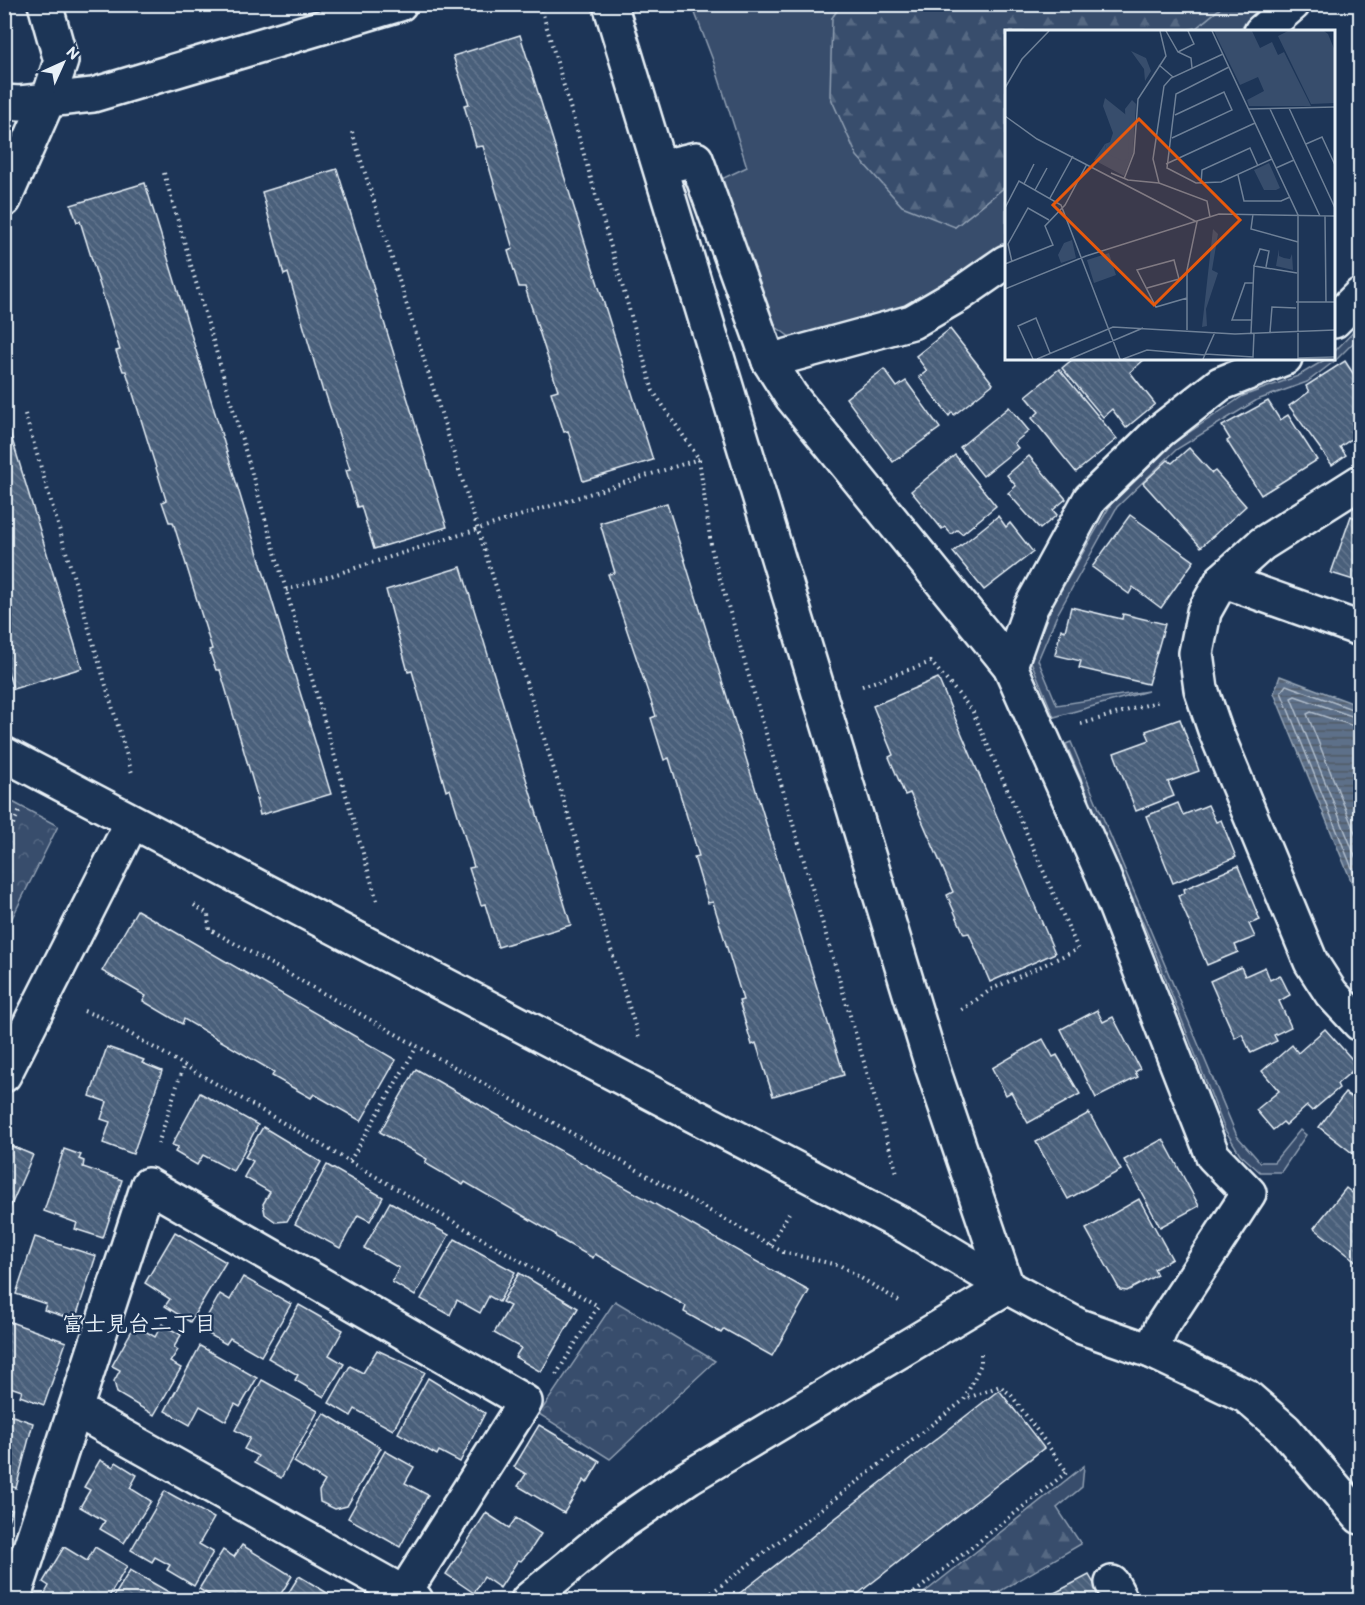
<svg xmlns="http://www.w3.org/2000/svg" width="1365" height="1605" font-family="Itim,'Klee One',sans-serif">
  <style>
    .grass { fill: #374d6c; stroke: #909fb2; stroke-width: 1.5 }
    .forest { fill: url(#forest-firs); stroke: #909fb2; stroke-width: 1.5 }
    .park { fill: url(#park-crowns); stroke: #909fb2; stroke-width: 1.5 }
    .water { fill: url(#water-rules); stroke: #95a4b5; stroke-width: 1.5 }
    .lines { fill: none; stroke-linecap: round; stroke-linejoin: round }
    .shore { stroke: #b0bdcc; stroke-width: 1.5 }
    .building { fill: url(#building-back-hatch); stroke: #e8f1f8; stroke-width: 1.5 }
    .minor-casing { stroke: #e8f1f8; stroke-width: 38 }
    .path { stroke: #e8f1f8; stroke-width: 4; stroke-dasharray: 1.5 4.5; stroke-linecap: butt }
    .minor { stroke: #1d3557; stroke-width: 33 }
    .labels { text-anchor: middle; stroke-width: 4.5; stroke-linejoin: round; paint-order: stroke }
    .neighbourhood-label { font-size: 22px; font-weight: bold; fill: #e8f1f8; stroke: #1d3557 }
    .inset-road { fill: none; stroke: #6e8097; stroke-width: 1.5 }
    .view { fill: #e8590c; fill-opacity: 0.15; stroke: #e8590c; stroke-width: 3 }
    .inset-edge { fill: none; stroke: #e8f1f8; stroke-width: 3 }
  </style>
  <defs>
    <pattern id="forest-firs" width="22" height="20" patternUnits="userSpaceOnUse" patternTransform="scale(1.5)"><rect width="22" height="20" fill="#374d6c"/><path d="M5 1l3.5 6h-7zM16 11l3.5 6h-7z" fill="#546782"/></pattern>
    <pattern id="park-crowns" width="20" height="18" patternUnits="userSpaceOnUse" patternTransform="scale(1.5)"><rect width="20" height="18" fill="#374d6c"/><path d="M2 6a3 3 0 1 1 6 0M12 15a3 3 0 1 1 6 0" fill="none" stroke="#546782"/></pattern>
    <pattern id="water-rules" width="6" height="5" patternUnits="userSpaceOnUse" patternTransform="scale(1.5)"><rect width="6" height="5" fill="#5d7089"/><path d="M0 2.5h6" fill="none" stroke="#505a66"/></pattern>
    <pattern id="building-back-hatch" width="6" height="6" patternUnits="userSpaceOnUse" patternTransform="scale(1.5)"><rect width="6" height="6" fill="#495e7a"/><path d="M-1 5l2 2M0 0l6 6M5-1l2 2" fill="none" stroke="#63768e"/></pattern>
  </defs>
  <rect width="100%" height="100%" fill="#1d3557"/>
  <filter id="ink" filterUnits="userSpaceOnUse"><feTurbulence type="fractalNoise" baseFrequency=".0167" numOctaves="2"/><feDisplacementMap in="SourceGraphic" scale="12" xChannelSelector="R" yChannelSelector="G"/><feConvolveMatrix kernelMatrix="1 2 1 2 8 2 1 2 1" color-interpolation-filters="sRGB"/></filter>
  <g filter="url(#ink)">
    <!-- grass -->
    <g class="grass">
      <polygon points="692,5 841,5 832,18 955,227 1006,186 1006,243 905,307 790,337 776,327 715,182 747,167 714,63"/>
      <polygon points="1224,5 1269,5 1237,31 1183,32 1196,28"/>
      <polygon points="1360,325 1360,336 1336,360 1307,382 1257,400 1177,449 1117,507 1057,615 1038,660 1057,705 1148,691 1054,717 1030,659 1052,606 1111,504 1175,442 1243,396 1298,376 1326,359 1334,358 1334,352"/>
      <polygon points="1071,742 1237,1136 1260,1162 1274,1162 1300,1130 1306,1135 1281,1172 1260,1172 1240,1154 1225,1130 1152,944 1066,744"/>
    </g>
    <!-- forest -->
    <g class="forest">
      <polygon points="841,5 841,4 1224,5 1196,28 1183,31 1006,32 1006,186 955,227 902,206 857,156 830,96 832,18"/>
      <polygon points="1084,1466 1082,1487 1057,1508 1081,1544 985,1600 915,1600"/>
    </g>
    <!-- park -->
    <g class="park">
      <polygon points="5,798 58,826 5,932"/>
      <polygon points="615,1301 715,1361 610,1459 539,1414"/>
    </g>
    <!-- water -->
    <polygon class="water" points="1280,676 1360,706 1360,895 1357,895 1274,693"/>
    <g class="lines">
      <!-- shore -->
      <g class="shore">
        <polyline points="1360,712 1286,685 1281,692 1360,888"/>
        <polyline points="1360,719 1295,696 1291,698 1360,868"/>
        <polyline points="1360,728 1311,712 1307,714 1360,845"/>
      </g>
    </g>
    <!-- building -->
    <g class="building">
      <polygon points="520,35 653,460 583,481 568,431 564,432 551,392 558,390 525,287 519,287 508,251 513,249 483,146 476,147 464,105 469,104 453,56"/>
      <polygon points="337,169 447,527 374,549 361,506 357,507 346,470 350,469 325,392 323,392 288,273 284,275 262,192"/>
      <polygon points="145,183 331,794 260,815 256,799 258,799 220,670 216,670 209,650 212,649 173,522 169,522 162,502 166,500 126,371 123,371 116,351 120,350 80,221 77,222 71,205"/>
      <polygon points="950,329 993,384 954,415 952,412 949,416 919,377 927,371 916,356"/>
      <polygon points="1360,349 1360,361 1355,352"/>
      <polygon points="1074,358 1146,358 1130,372 1155,404 1126,428 1112,409 1103,417 1062,368"/>
      <polygon points="1345,361 1360,384 1360,433 1340,447 1346,455 1332,465 1289,406 1309,392 1306,386"/>
      <polygon points="884,369 897,387 906,381 940,428 893,462 846,398"/>
      <polygon points="1059,369 1117,439 1076,472 1032,418 1039,412 1026,396"/>
      <polygon points="1268,401 1280,420 1288,415 1317,460 1261,495 1227,441 1230,439 1222,426"/>
      <polygon points="1009,407 1029,431 1014,443 1018,448 983,476 960,447"/>
      <polygon points="8,426 82,668 13,689 4,659 4,427"/>
      <polygon points="1189,448 1212,473 1215,471 1246,506 1201,547 1143,483 1168,460 1172,463"/>
      <polygon points="955,455 996,506 962,534 957,530 951,534 945,527 942,529 911,491"/>
      <polygon points="1029,456 1066,499 1053,510 1057,515 1040,529 1008,493 1016,486 1007,475"/>
      <polygon points="667,503 844,1075 773,1096 756,1043 752,1045 739,1001 743,1000 713,902 708,903 694,857 699,856 669,758 664,760 651,718 656,716 608,574 615,573 600,523"/>
      <polygon points="1130,515 1194,561 1161,608 1133,587 1129,594 1092,567"/>
      <polygon points="998,516 1006,527 1010,523 1033,552 984,590 953,552"/>
      <polygon points="1351,516 1360,520 1360,582 1331,573"/>
      <polygon points="461,567 571,925 498,947 485,904 481,905 469,868 474,867 450,789 446,791 412,671 408,672 386,590"/>
      <polygon points="1071,607 1122,619 1123,614 1165,624 1148,684 1079,668 1081,661 1055,655 1061,629 1065,631"/>
      <polygon points="938,678 1055,953 990,982 969,933 964,934 947,895 953,892 910,793 905,795 889,757 893,755 873,706"/>
      <polygon points="1180,719 1199,771 1168,782 1174,796 1136,811 1114,753 1150,740 1146,731"/>
      <polygon points="1178,803 1183,815 1208,805 1216,822 1221,820 1236,857 1173,883 1146,816"/>
      <polygon points="1238,866 1260,920 1249,924 1255,937 1235,945 1238,952 1207,965 1178,896 1185,893 1184,889"/>
      <polygon points="137,910 396,1060 361,1121 314,1094 311,1098 272,1076 274,1072 184,1019 182,1024 143,1001 146,996 102,971"/>
      <polygon points="1241,967 1245,976 1265,967 1270,980 1280,975 1290,995 1279,1001 1291,1027 1274,1035 1277,1041 1251,1053 1242,1034 1235,1038 1210,981"/>
      <polygon points="1097,1010 1103,1022 1113,1017 1140,1069 1135,1072 1138,1077 1096,1098 1061,1029"/>
      <polygon points="1325,1029 1358,1066 1337,1084 1339,1088 1312,1111 1307,1106 1286,1125 1283,1122 1273,1130 1256,1110 1279,1091 1262,1071 1292,1045 1298,1053"/>
      <polygon points="1043,1039 1053,1057 1057,1055 1080,1094 1028,1123 1011,1092 1006,1095 992,1068"/>
      <polygon points="107,1047 144,1060 142,1063 162,1071 133,1154 103,1143 110,1122 101,1119 107,1102 90,1096"/>
      <polygon points="416,1069 809,1291 772,1356 724,1329 721,1333 684,1312 686,1306 595,1254 593,1258 556,1237 555,1234 465,1182 463,1185 425,1163 427,1159 380,1132"/>
      <polygon points="200,1093 258,1125 233,1171 203,1155 197,1165 175,1152 178,1147 172,1145"/>
      <polygon points="1345,1093 1359,1102 1360,1100 1360,1159 1319,1127"/>
      <polygon points="1089,1113 1121,1170 1068,1199 1036,1142"/>
      <polygon points="263,1127 321,1162 287,1221 276,1222 265,1214 263,1204 270,1192 244,1177 253,1161 245,1157"/>
      <polygon points="1163,1139 1199,1206 1160,1227 1124,1160"/>
      <polygon points="4,1143 33,1155 6,1217 4,1216"/>
      <polygon points="64,1149 81,1155 79,1159 84,1161 83,1167 122,1180 103,1238 75,1229 77,1223 44,1211"/>
      <polygon points="327,1165 383,1197 370,1221 358,1215 340,1248 295,1224"/>
      <polygon points="1346,1188 1360,1199 1358,1263 1314,1228"/>
      <polygon points="1139,1199 1172,1259 1154,1269 1157,1275 1127,1291 1120,1290 1086,1229"/>
      <polygon points="390,1202 449,1235 415,1296 392,1282 399,1268 364,1248"/>
      <polygon points="175,1232 226,1262 190,1322 165,1306 170,1299 145,1283"/>
      <polygon points="35,1237 96,1256 75,1320 44,1310 46,1304 16,1294"/>
      <polygon points="455,1239 515,1272 499,1302 489,1296 480,1313 457,1300 450,1315 421,1299"/>
      <polygon points="519,1273 578,1308 541,1372 515,1357 521,1348 494,1333 510,1306 502,1302"/>
      <polygon points="243,1277 291,1304 261,1356 230,1338 226,1344 200,1329 220,1294 230,1300"/>
      <polygon points="299,1305 343,1330 329,1355 344,1364 324,1397 295,1380 298,1375 268,1358"/>
      <polygon points="5,1320 66,1342 44,1405 20,1396 22,1391 4,1385"/>
      <polygon points="162,1324 181,1335 174,1347 178,1350 170,1362 181,1368 154,1415 117,1393 114,1381 120,1370 112,1366 135,1325 155,1337"/>
      <polygon points="200,1346 257,1378 240,1407 235,1404 226,1421 200,1406 190,1425 165,1411"/>
      <polygon points="377,1350 425,1372 393,1430 355,1409 351,1416 329,1403 350,1366 363,1373"/>
      <polygon points="428,1378 485,1413 460,1462 439,1451 437,1455 398,1433"/>
      <polygon points="262,1380 318,1411 281,1478 254,1463 258,1456 244,1449 250,1438 235,1430"/>
      <polygon points="999,1390 1044,1448 850,1600 731,1600"/>
      <polygon points="4,1413 33,1423 16,1488 4,1484"/>
      <polygon points="324,1413 381,1448 347,1506 335,1509 320,1502 319,1491 325,1481 294,1462"/>
      <polygon points="539,1425 600,1461 587,1483 584,1480 564,1513 518,1486 526,1474 514,1467"/>
      <polygon points="385,1451 414,1467 405,1483 428,1495 400,1547 348,1518"/>
      <polygon points="100,1460 113,1467 116,1462 137,1475 130,1488 151,1501 124,1543 100,1529 105,1521 80,1507 90,1490 84,1487"/>
      <polygon points="165,1491 214,1518 199,1544 213,1552 194,1586 167,1570 170,1565 155,1557 152,1562 131,1550"/>
      <polygon points="4,1508 12,1510 4,1531"/>
      <polygon points="486,1513 509,1528 516,1518 541,1534 530,1551 521,1561 518,1560 500,1588 484,1577 474,1593 446,1574"/>
      <polygon points="242,1545 292,1576 277,1600 217,1600 199,1589 223,1550 234,1557"/>
      <polygon points="64,1547 87,1561 95,1547 127,1566 107,1600 41,1600 49,1586 43,1582"/>
      <polygon points="130,1570 181,1599 181,1600 112,1600"/>
      <polygon points="1089,1575 1103,1600 1041,1600"/>
      <polygon points="299,1576 339,1600 284,1600"/>
    </g>
    <g class="lines">
      <defs>
        <g id="minor">
          <polyline points="1261,32 1293,4"/>
          <polyline points="4,102 20,103 93,95 400,4"/>
          <polyline points="661,167 696,159 769,361 791,396 1010,666 1103,875 1213,1156 1249,1193 1162,1326 1151,1351"/>
          <polyline points="4,200 48,100 61,61 45,4"/>
          <polyline points="1334,321 1360,295"/>
          <polyline points="769,361 912,322 960,294 1006,262"/>
          <polyline points="1360,482 1262,544 1222,580 1204,612 1196,653 1201,689 1215,730 1311,962 1331,993 1360,1024"/>
          <polyline points="1222,580 1360,629"/>
          <polyline points="1010,666 1031,607 1090,499 1160,431 1220,384 1285,358"/>
          <polyline points="4,754 909,1228 1007,1287 1079,1326 1151,1351 1246,1396 1285,1430 1360,1517"/>
          <polyline points="4,1075 132,822"/>
          <polyline points="76,1410 416,1600"/>
          <polyline points="1112,1583 1121,1600"/>
          <polyline points="13,1600 148,1185 525,1402 404,1593"/>
          <polyline points="528,1600 619,1525 689,1477 1007,1287 933,1069 610,4"/>
        </g>
      </defs>
      <!-- minor casing -->
      <use href="#minor" class="minor-casing"/>
      <!-- path -->
      <g class="path">
        <polyline points="540,4 653,391 699,459 712,552 897,1173"/>
        <polyline points="352,132 639,1038"/>
        <polyline points="164,173 377,901"/>
        <polyline points="25,414 132,773"/>
        <polyline points="286,590 699,459"/>
        <polyline points="862,686 931,662 972,710 1078,949 992,989 960,1011"/>
        <polyline points="1081,724 1160,701"/>
        <polyline points="13,824 20,810"/>
        <polyline points="194,905 208,914 209,929 783,1252 841,1266 899,1301"/>
        <polyline points="84,1011 103,1018 598,1306 556,1375"/>
        <polyline points="158,1144 184,1064"/>
        <polyline points="350,1161 416,1048"/>
        <polyline points="770,1245 789,1213"/>
        <polyline points="702,1600 964,1400 981,1364 981,1353"/>
        <polyline points="905,1600 1067,1472 1012,1396 1000,1386 965,1399"/>
      </g>
      <!-- minor -->
      <use href="#minor" class="minor"/>
    </g>
  </g>
  <g class="labels">
    <!-- neighbourhood labels -->
    <g class="neighbourhood-label">
      <text x="139" y="1331">富士見台二丁目</text>
    </g>
  </g>
  <!-- overview -->
  <g transform="translate(1005 30)">
    <rect width="330" height="330" fill="#1d3557"/>
    <path d="M283,1H319L323,4L330,21V73L306,74L273,6ZM127,70L131,74L128,123L119,146L89,130L100,114L102,124L122,129L120,79Z" fill="#374d6c"/>
    <path d="M126,21L141,28L146,41L140,51L139,39ZM100,68L125,88L123,129L118,131L102,124L100,114L105,112L108,103L98,76ZM208,199L213,204L207,240L213,243L201,279L202,296L197,297Z" fill="#374d6c"/>
    <path d="M209,1H247L255,18L267,12L273,25L279,22L306,76H244L242,70L259,61L253,47L235,55ZM264,133L275,158L271,160H259L249,140ZM67,210L71,228L56,233L53,225L59,213ZM104,223L111,245L89,253L82,230Z" fill="#374d6c"/>
    <path d="M274,219V226L279,228L285,229L287,224L288,240L271,236Z" fill="#374d6c"/>
    <path class="inset-road" d="M161,1L173,22L186,28L187,38M207,1L293,185V329M173,22L189,14L183,1M154,35L168,47M224,37L171,64L162,138L191,153L216,152L267,129M0,58L17,29L44,1M284,78L330,178M243,79L330,77M265,79L315,186M0,86L32,109L192,192L182,240V300M167,108L227,80L219,62L170,85M301,114L317,107L330,135M161,134L250,93M271,138L289,130M106,143L123,150L154,153L202,171L205,187M233,145L239,171H276L285,167M119,149L129,123L133,69L161,26L155,1M154,153L148,129L159,56L166,48L218,24M19,154L29,134M196,154L197,140L245,118L253,136M30,160L42,138M45,168L68,126M0,178L14,151L56,175L115,329M248,184L246,199L293,212M320,186L321,272M7,232L3,214L23,178L44,190M0,234L48,215L40,196L60,175L82,134M249,236L255,219L264,221L261,237M174,249L169,230L132,240L151,277L182,268M142,258L174,249M0,259L81,226L214,184L330,186M291,272H330M247,290H227L240,253H248M265,302L267,277L291,278M246,303L249,236L292,243M200,324L248,327L249,303M293,328L330,327M28,329L13,296L31,288L45,323M32,329L108,297L230,304L330,300M65,329L138,298M118,329L142,320L200,325M198,329L210,302"/>
    <path class="view" d="M134,89L235,190L149,275L48,175Z"/>
    <rect width="330" height="330" class="inset-edge"/>
  </g>
  <!-- margin -->
  <rect width="1365" height="1605" fill="none" stroke="#1d3557" stroke-width="24"/>
  <rect x="12" y="12" width="1341" height="1581" fill="none" stroke="#e8f1f8" stroke-width="2" filter="url(#ink)"/>
  <!-- north arrow -->
  <g transform="translate(63 63) rotate(45)" stroke="#1d3557" stroke-width="4.5" paint-order="stroke">
  <path d="M0-4.5L10 22L0 15L-10 22Z" fill="#e8f1f8"/>
  <text y="-9" font-size="16" font-weight="bold" text-anchor="middle" fill="#e8f1f8">N</text>
  </g>
</svg>
